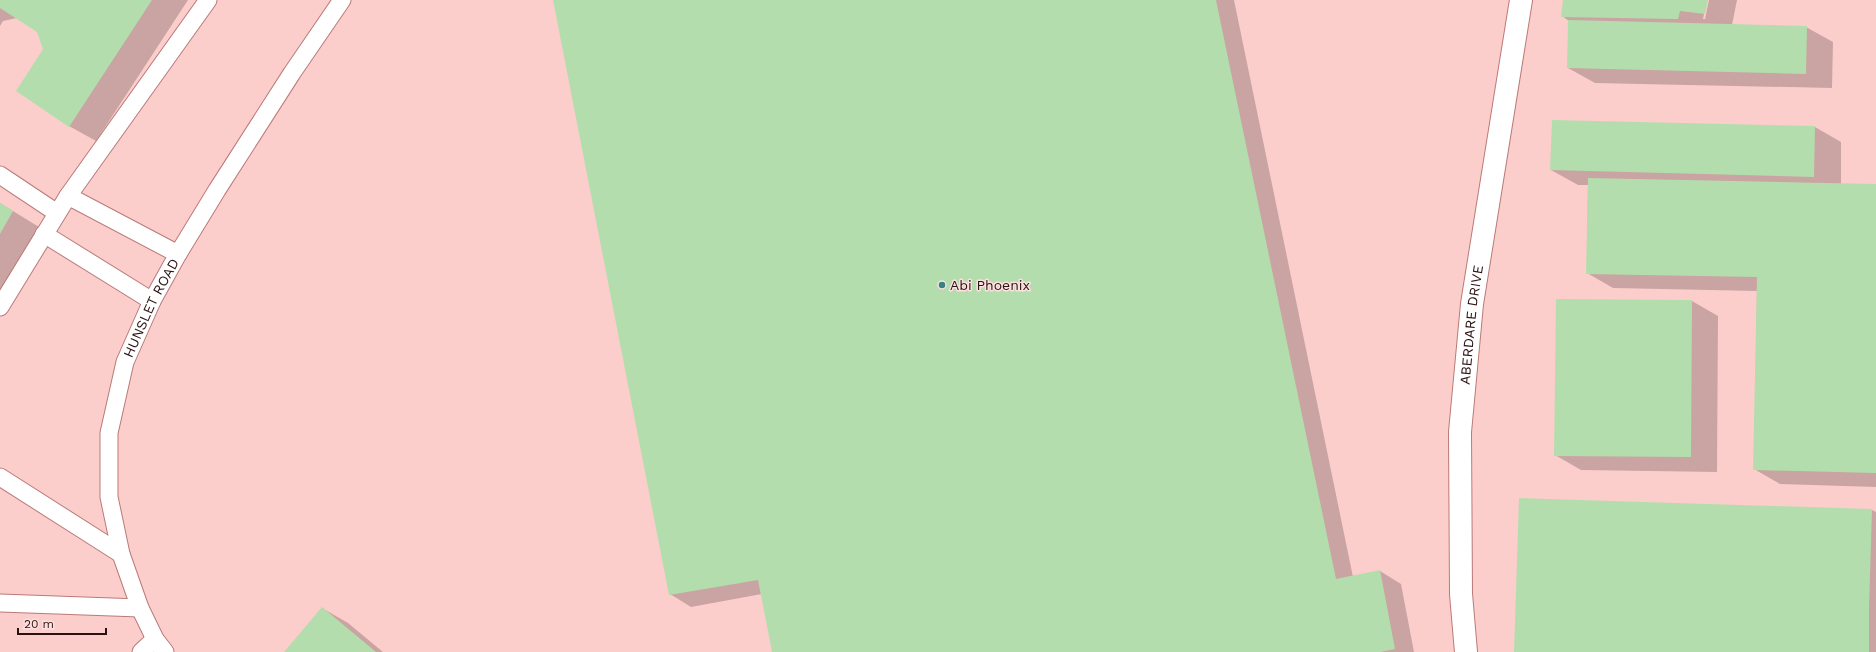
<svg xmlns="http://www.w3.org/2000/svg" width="1876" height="652" font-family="'Work Sans',sans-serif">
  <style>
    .built { fill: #fccecb }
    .shadow { fill: #0003 }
    .building { fill: #b4ddad }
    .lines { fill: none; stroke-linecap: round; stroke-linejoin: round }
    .lane-casing { stroke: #b97a78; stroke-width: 19 }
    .secondary-casing { stroke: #b97a78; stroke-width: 24 }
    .lane { stroke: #fff; stroke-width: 17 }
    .secondary { stroke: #fff; stroke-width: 22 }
    .poi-dot { fill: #388186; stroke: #fde0df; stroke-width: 1.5 }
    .labels { text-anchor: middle; stroke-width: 3; stroke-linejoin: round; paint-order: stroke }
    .poi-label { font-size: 14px; fill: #2a1212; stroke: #fde0df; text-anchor: start }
    .street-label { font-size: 14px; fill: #2a1212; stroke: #fde0df }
  </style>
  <rect width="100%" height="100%" fill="#fde0df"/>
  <!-- built -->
  <rect class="built" x="0" y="0" width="1876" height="652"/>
  <!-- shadow -->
  <g class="shadow">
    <polygon points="0,0 188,0 96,141 69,126 38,32 17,18 3,21 0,26"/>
    <polygon points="554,0 1234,0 1353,577 1380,571 1401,584 1414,652 773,652 762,594 691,607 670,594"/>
    <polygon points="1564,0 1707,0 1703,19 1705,19 1709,0 1737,0 1732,25 1806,27 1833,42 1832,88 1595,83 1568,68 1569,21 1562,16"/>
    <polygon points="1553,121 1815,127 1841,142 1841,184 1876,185 1876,487 1780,484 1754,469 1757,291 1613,288 1587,273 1588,185 1578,185 1551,170"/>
    <polygon points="0,203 39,227 0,294"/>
    <polygon points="1557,300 1692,301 1718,316 1717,472 1581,470 1555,455"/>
    <polygon points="1520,499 1872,510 1876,512 1876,652 1515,652"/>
    <polygon points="322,608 348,623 383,652 285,652"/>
  </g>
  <!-- building -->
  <g class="building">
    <polygon points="0,0 152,0 69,127 16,91 43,49 37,32 0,8"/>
    <polygon points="553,0 1216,0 1336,579 1380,570 1395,649 1380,652 772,652 758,580 669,595"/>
    <polygon points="1563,0 1708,0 1705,14 1680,11 1678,19 1561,17"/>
    <polygon points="1568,20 1807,26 1806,74 1567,68"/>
    <polygon points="1552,120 1815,126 1814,177 1550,170"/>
    <polygon points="1588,178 1876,184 1876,473 1753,470 1757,277 1586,274"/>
    <polygon points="0,203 13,211 0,234"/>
    <polygon points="1556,299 1692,300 1691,457 1554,456"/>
    <polygon points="1519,498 1872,509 1869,609 1869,652 1514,652"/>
    <polygon points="322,607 376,652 284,652"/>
  </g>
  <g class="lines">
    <defs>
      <g id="lane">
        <polyline points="0,175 57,213"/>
        <polyline points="68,196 178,254"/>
        <polyline points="44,234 152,301"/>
        <polyline points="0,307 68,196 208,0"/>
        <polyline points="0,477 121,554"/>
        <polyline points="0,603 140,608"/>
        <polyline points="141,652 155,639"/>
        <path id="s1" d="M165,652L155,639L140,608L121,554L109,497V433L125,362L152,301L178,254L217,190L292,73L342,0"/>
      </g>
      <g id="secondary">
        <path id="s2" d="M1466,652L1461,594L1460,432L1472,304L1521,0"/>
      </g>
    </defs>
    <!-- lane casing -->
    <use href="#lane" class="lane-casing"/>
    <!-- secondary casing -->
    <use href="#secondary" class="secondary-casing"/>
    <!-- lane -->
    <use href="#lane" class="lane"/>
    <!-- secondary -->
    <use href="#secondary" class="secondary"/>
  </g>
  <!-- markers -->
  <circle class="poi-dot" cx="942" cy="285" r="4"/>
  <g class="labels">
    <!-- poi labels -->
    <g class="poi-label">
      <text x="950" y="290">Abi Phoenix</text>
    </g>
    <!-- street labels -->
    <g class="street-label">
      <text dy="5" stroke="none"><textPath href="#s1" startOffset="363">HUNSLET ROAD</textPath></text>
      <text dy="5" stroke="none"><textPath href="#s2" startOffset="328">ABERDARE DRIVE</textPath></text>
    </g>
  </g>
  <!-- scale -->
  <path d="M18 628v6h88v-6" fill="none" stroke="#2a1212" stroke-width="2"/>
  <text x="24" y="628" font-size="12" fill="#2a1212" stroke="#fde0df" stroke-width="3" paint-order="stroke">20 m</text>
</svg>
